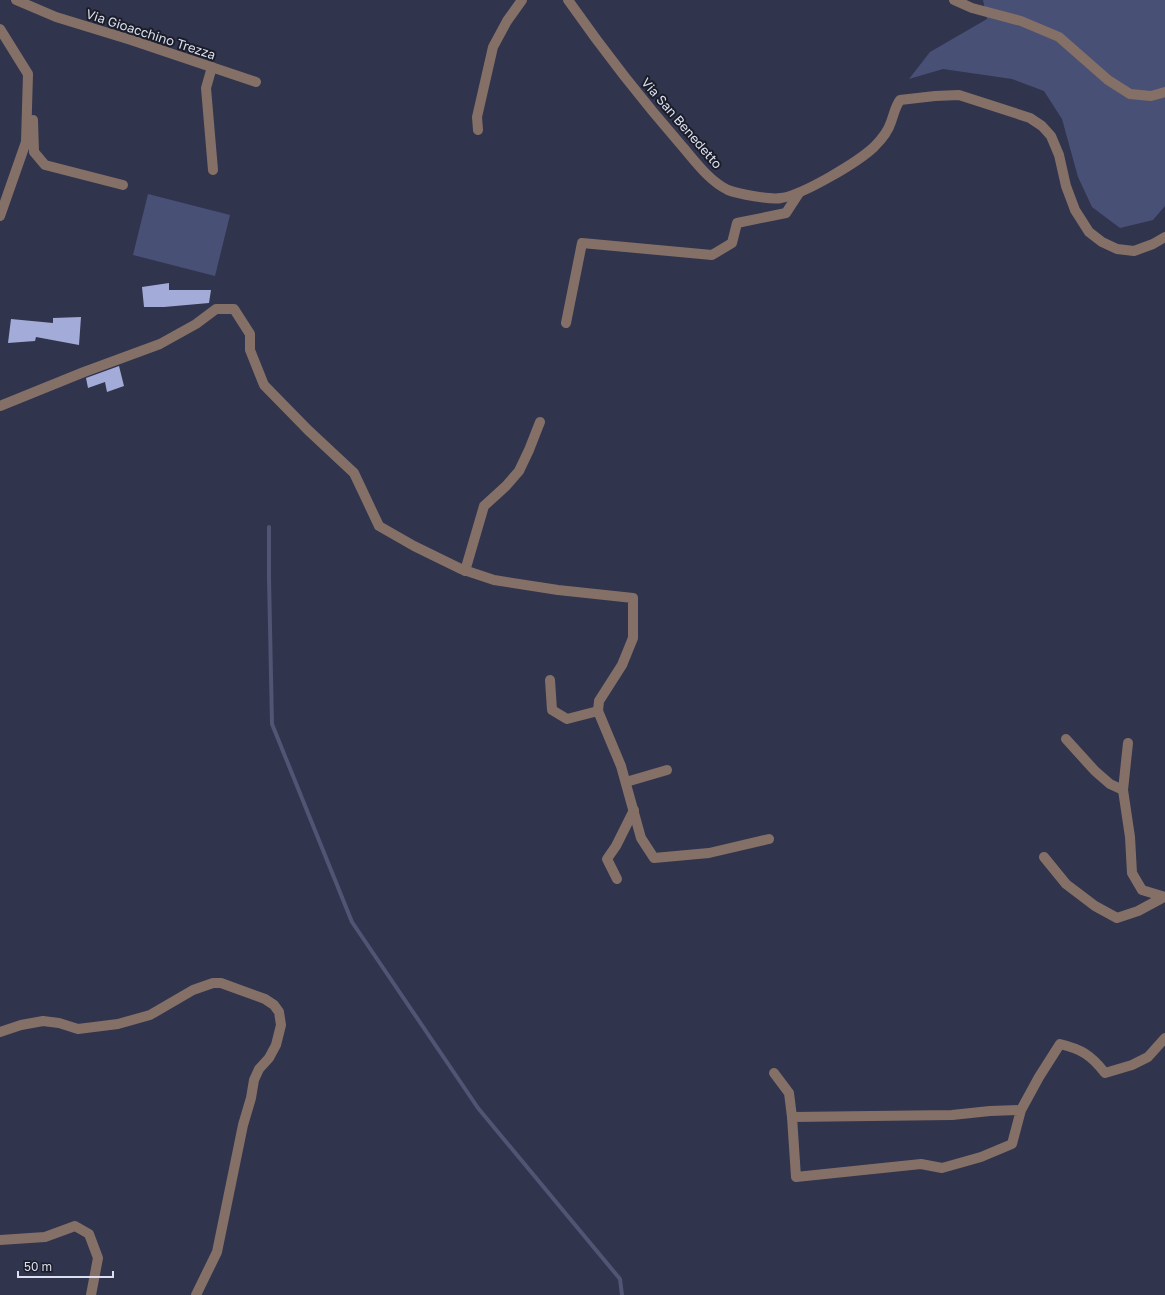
<svg xmlns="http://www.w3.org/2000/svg" width="1165" height="1295" font-family="'Golos Text',sans-serif">
  <style>
    .green { fill: #495076 }
    .lines { fill: none; stroke-linecap: round; stroke-linejoin: round }
    .stream { stroke: #515472; stroke-width: 4 }
    .building { fill: #a3acd9 }
    .minor { stroke: #857067; stroke-width: 10 }
    .labels { text-anchor: middle; stroke-width: 4; stroke-linejoin: round; paint-order: stroke }
    .street-label { font-size: 13px; fill: #dbdfef; stroke: #1b1d29 }
  </style>
  <rect width="100%" height="100%" fill="#30344d"/>
  <!-- green -->
  <g class="green">
    <polygon points="983,0 1165,0 1165,206 1153,220 1120,228 1092,207 1078,177 1062,119 1044,91 1012,79 943,69 909,79 930,52 987,19"/>
    <polygon points="148,194 230,215 215,276 133,255"/>
  </g>
  <g class="lines">
    <!-- stream -->
    <polyline class="stream" points="269,527 269,578 272,724 352,922 478,1108 620,1279 622,1295"/>
  </g>
  <!-- building -->
  <g class="building">
    <polygon points="169,283 169,290 211,290 209,303 164,307 144,307 142,287"/>
    <polygon points="81,317 79,345 36,337 35,341 8,343 11,319 53,323 53,318"/>
    <polygon points="119,366 124,386 107,392 105,382 88,388 86,378"/>
  </g>
  <g class="lines">
    <!-- minor -->
    <g class="minor">
      <polyline points="16,0 56,17 131,40 256,82"/>
      <path d="M568,0C603,50 641,99 682,146C695,161 709,181 728,190C738,194 771,200 781,198C803,195 858,162 874,147C881,140 888,132 891,122C894,114 895,107 900,100L935,96L959,95L1030,118L1042,126L1051,136L1059,155L1066,186L1075,210L1089,232L1102,242L1117,249L1134,251L1153,244L1165,237"/>
      <polyline points="954,0 972,8 1021,21 1059,37 1108,80 1130,94 1151,96 1165,92"/>
      <polyline points="0,29 28,74 26,142 0,216"/>
      <polyline points="212,67 206,88 213,170"/>
      <polyline points="33,120 34,152 45,165 123,185"/>
      <polyline points="478,130 477,117 493,47 507,21 522,0"/>
      <polyline points="566,323 582,243 712,255 732,243 737,223 786,213 799,193"/>
      <polyline points="0,406 84,372 160,344 196,324 216,309 234,309 250,334 250,350 264,385 308,430 354,473 379,526 414,546 461,569 494,580 558,590 633,598 633,638 622,665 599,701 598,711 621,766 641,838 654,858 709,853 769,839"/>
      <polyline points="465,571 484,506 506,486 519,471 529,450 540,422"/>
      <polyline points="550,680 552,710 567,719 598,711"/>
      <polyline points="1066,739 1095,771 1110,784 1123,790"/>
      <polyline points="1128,743 1123,790 1130,837 1132,873 1142,890 1165,897"/>
      <polyline points="626,782 667,770"/>
      <polyline points="1044,857 1066,884 1095,906 1117,918 1138,911 1164,897"/>
      <polyline points="617,879 607,859 616,846 634,810"/>
      <polyline points="0,1032 21,1025 43,1021 59,1023 78,1029 118,1024 150,1015 193,990 213,983 221,983 265,999 274,1005 279,1012 281,1025 276,1045 269,1058 259,1069 254,1080 251,1098 243,1125 217,1252 196,1295"/>
      <polyline points="774,1073 789,1093 792,1117"/>
      <path d="M1021,1110L990,1111L952,1115L792,1117L796,1177L921,1164L942,1168L981,1157L1012,1144L1021,1110L1039,1077L1060,1044C1081,1049 1091,1055 1105,1073L1132,1065L1148,1057L1165,1038"/>
      <polyline points="0,1240 45,1237 75,1226 89,1234 98,1258 91,1295"/>
    </g>
  </g>
  <g class="labels">
    <!-- street labels -->
    <g class="street-label">
      <text transform="translate(151 34) rotate(18)" y="5">Via Gioacchino Trezza</text>
      <text transform="translate(682 123) rotate(49)" y="5">Via San Benedetto</text>
    </g>
  </g>
  <!-- scale -->
  <path d="M18 1271v6h95v-6" fill="none" stroke="#dbdfef" stroke-width="2"/>
  <text x="24" y="1271" font-size="12" fill="#dbdfef" stroke="#1b1d29" stroke-width="3" paint-order="stroke">50 m</text>
</svg>
